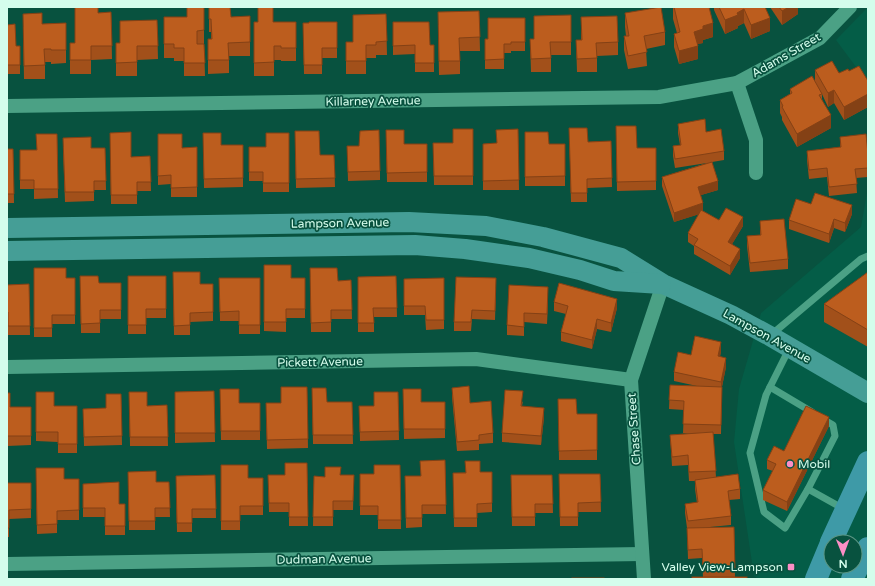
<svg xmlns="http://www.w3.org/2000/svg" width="875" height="586" font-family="'Varela Round',sans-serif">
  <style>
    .built { fill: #045d47; fill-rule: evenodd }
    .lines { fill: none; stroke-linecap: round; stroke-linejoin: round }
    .lane { stroke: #4ba185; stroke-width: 7 }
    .street { stroke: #4ba185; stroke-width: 14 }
    .secondary { stroke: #459e96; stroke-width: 20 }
    .primary { stroke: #3e9aa7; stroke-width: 22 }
    .wall { fill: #a2501a }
    .shaded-wall { fill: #844115 }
    .building { fill: #bc5d1e; stroke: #844115 }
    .poi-dot { fill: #fb8fc6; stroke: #08523f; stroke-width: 1.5 }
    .labels { text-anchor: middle; stroke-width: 3.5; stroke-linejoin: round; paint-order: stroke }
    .street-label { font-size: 12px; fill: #d4fdec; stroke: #08523f }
    .poi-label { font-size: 12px; fill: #d4fdec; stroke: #08523f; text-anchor: start }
  </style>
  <rect width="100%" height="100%" fill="#08523f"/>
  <!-- built -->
  <g class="built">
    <polygon points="868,7 868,83 836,40"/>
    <path d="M868,187V579H759L754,576L734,442L739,389L761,313L861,227ZM831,542H855V566H831Z"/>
  </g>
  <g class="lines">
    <!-- lane -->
    <g class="lane">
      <polyline points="771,335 861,259 868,256"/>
      <polyline points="789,349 766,395 750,453 764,512 785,528 808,489 844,509"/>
      <polyline points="770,387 812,412"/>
      <polyline points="808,489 835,436 833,425 821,418"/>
    </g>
    <!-- street -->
    <g class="street">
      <polyline points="737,83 756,140 756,173"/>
      <polyline points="7,106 659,97 737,83 820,38 850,7"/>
      <polyline points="7,367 476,359 631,380"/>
      <polyline points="7,564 642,554"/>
      <polyline points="644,579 631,380 663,284"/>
    </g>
    <!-- secondary -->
    <g class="secondary">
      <polyline points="7,228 409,222 486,226 543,237 621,258 663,284 731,315 770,336 868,393"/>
      <polyline points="7,251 415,245 465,249 529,258 580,270 614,281 661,284"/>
    </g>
    <!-- primary -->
    <g class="primary">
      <polyline points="831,542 868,462"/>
      <polyline points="816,579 831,543"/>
      <polyline points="852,579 868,548"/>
    </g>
  </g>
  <!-- wall -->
  <g class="wall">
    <polygon points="204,7 204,44 197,44 204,44 205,76 184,76 184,61 174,61 174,58 164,58 164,17 187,17"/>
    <polygon points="209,7 231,17 250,16 250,56 229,56 229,73 208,74 208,39 211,39 211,32 209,32"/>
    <polygon points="673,7 709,7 713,37 703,40 703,43 697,44 698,59 679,64 674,47 674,34 677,33 673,19"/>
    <polygon points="714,7 765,7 770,31 751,39 744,23 738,26 738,28 725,34 714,10"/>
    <polygon points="770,7 798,7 798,14 782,25"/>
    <polygon points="479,11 480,51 460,51 460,74 439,75 438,25"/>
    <polygon points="111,12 112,59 91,60 91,74 70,74 70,43 75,43 98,13"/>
    <polygon points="625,13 665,32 665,45 646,49 647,66 628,69 624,50 624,36 626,36 625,27"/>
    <polygon points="386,14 387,55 376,55 376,58 366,58 366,74 346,74 346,42 353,42"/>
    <polygon points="571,15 571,55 551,55 551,72 531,72 530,39 534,39"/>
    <polygon points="581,17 618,42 618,55 597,56 597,72 577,72 576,40 581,40"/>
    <polygon points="525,18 525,51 511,51 511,53 504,53 504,69 485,69 485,39 488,39"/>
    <polygon points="157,20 158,59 137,60 137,76 116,76 116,43 120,43"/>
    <polygon points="254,22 296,22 296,61 281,61 281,60 274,60 274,76 254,76"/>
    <polygon points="337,22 337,58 322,58 322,74 304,74 303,23"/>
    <polygon points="393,22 430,45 434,45 434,72 415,72 415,54 393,55"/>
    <polygon points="66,23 66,63 51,64 51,62 45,62 45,79 24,79 23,27 42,24"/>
    <polygon points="7,25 16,46 20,46 20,74 7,74"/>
    <polygon points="815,70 839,73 849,71 868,81 868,107 844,120 834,103 828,107 822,94 822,99 831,128 797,147 782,120 782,117 780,113 780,100 790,94 790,89 815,83"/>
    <polygon points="678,124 706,132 724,151 724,160 712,162 718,190 701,195 703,211 719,220 743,226 732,244 740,258 730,275 694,254 694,246 688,242 688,233 699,214 674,222 662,186 662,177 707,163 675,168 673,156 673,146 680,145 678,133"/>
    <polygon points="616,126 637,148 656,148 656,190 617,191"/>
    <polygon points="569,128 588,142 611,141 612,187 587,188 587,202 571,202"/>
    <polygon points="473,129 473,185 434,185 433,143 453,143"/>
    <polygon points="518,129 519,190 483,190 483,144 496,143"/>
    <polygon points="386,130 404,144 427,144 427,182 387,182"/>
    <polygon points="295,131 320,155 334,155 335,187 296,188"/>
    <polygon points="525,132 549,144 565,144 565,186 525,186"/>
    <polygon points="110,133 131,157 150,156 151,191 137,191 137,204 111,204"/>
    <polygon points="203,133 221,145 243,145 243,187 204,188"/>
    <polygon points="289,133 289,192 263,192 263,181 249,181 249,147 266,147"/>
    <polygon points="57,134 58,198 34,199 34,189 20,189 20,150 36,150"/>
    <polygon points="158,134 182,148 197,147 197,197 171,197 171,184 158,185"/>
    <polygon points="840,137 868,154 868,177 856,178 857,193 829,196 827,177 809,179 807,160 807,151 840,147"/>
    <polygon points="347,146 359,146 380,171 380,180 348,181"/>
    <polygon points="63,147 91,148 105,148 106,190 94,190 94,201 65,202"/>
    <polygon points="7,149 13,149 14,203 7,203"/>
    <polygon points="811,204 852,214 845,232 834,228 829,243 789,229 789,220"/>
    <polygon points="760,221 788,259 788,269 750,272 747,246 747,236 760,235"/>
    <polygon points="264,265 291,278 305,278 305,318 286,318 286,332 264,331"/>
    <polygon points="34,268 66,278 75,278 75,324 52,324 52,337 34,337"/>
    <polygon points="173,272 200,284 213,284 213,321 190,322 190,335 174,335"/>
    <polygon points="868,272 868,347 824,322 824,304"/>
    <polygon points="80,276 99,283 121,283 121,319 100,319 100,333 81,333"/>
    <polygon points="128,276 166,276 166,318 146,318 146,334 128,334"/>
    <polygon points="396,276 397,317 374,317 374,332 358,332 358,277"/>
    <polygon points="310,277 338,281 351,280 352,319 331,319 331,332 311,332"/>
    <polygon points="219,278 260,278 260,334 239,334 239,321 220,321"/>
    <polygon points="444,278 444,329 426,330 425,315 404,315 404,279"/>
    <polygon points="29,284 30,335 8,335 8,321 7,321 7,285"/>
    <polygon points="496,288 495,320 472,319 471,331 454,331 454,322"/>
    <polygon points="548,296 547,324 524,322 524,336 507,335 507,325"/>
    <polygon points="554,302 617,308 611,332 597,329 592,349 561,341 561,332 566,314 554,311"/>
    <polygon points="721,351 720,357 726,367 722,387 721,434 713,434 716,477 740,489 740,499 729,500 731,516 731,525 710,527 734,527 735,577 703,577 702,558 688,559 687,528 685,513 685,504 697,503 695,489 695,481 689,481 688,465 672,466 670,435 692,433 683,433 684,410 669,409 670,385 697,386 674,381 674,372 691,355"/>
    <polygon points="307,387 308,448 267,449 266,403 281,403"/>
    <polygon points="312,388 327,402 352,402 353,444 313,444"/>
    <polygon points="452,388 470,403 493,433 493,443 479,444 479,450 457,451 452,397"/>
    <polygon points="220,389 239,403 260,403 260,440 221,440"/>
    <polygon points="403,389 421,402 445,402 445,438 404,439"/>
    <polygon points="214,391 215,442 175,443 175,392"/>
    <polygon points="36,392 54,406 77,406 77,453 58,453 58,442 36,441"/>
    <polygon points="129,392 147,406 167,405 168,446 130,446"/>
    <polygon points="398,392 399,440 360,441 359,406 374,406"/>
    <polygon points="7,393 10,407 31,407 31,445 7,446"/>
    <polygon points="121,394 122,445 84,446 83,409 106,408"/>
    <polygon points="558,399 577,414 597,414 597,460 559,460"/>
    <polygon points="523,401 522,406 544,417 541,445 502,442 502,433"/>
    <polygon points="829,426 787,511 763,500 763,490 773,471 767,469 767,460"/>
    <polygon points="445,460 446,514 422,514 422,527 406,528 405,476 420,476"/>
    <polygon points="307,463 308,526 289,526 289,512 269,512 268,475 285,475"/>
    <polygon points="221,465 248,478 263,478 263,515 240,515 240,530 221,530"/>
    <polygon points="400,465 401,529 378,529 378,515 360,515 360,474 374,474"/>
    <polygon points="36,468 64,479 79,479 79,520 57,520 57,533 37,534"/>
    <polygon points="128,472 156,482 169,482 170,517 155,517 155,530 129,530"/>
    <polygon points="480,472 492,472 492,512 477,513 477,527 454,527 453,473"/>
    <polygon points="559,474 600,474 601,512 578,512 578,526 560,526"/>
    <polygon points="215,475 216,518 192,518 192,532 177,532 176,476"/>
    <polygon points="341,475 354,475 353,510 333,510 333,526 313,526 314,476 325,477"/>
    <polygon points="511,475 552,475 553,513 535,513 535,526 512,526"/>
    <polygon points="7,483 31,483 31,518 9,519 9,537 7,537"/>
    <polygon points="83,484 119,504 125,504 125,535 105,535 105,517 83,517"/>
  </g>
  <!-- shaded-wall -->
  <g class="shaded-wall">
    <polygon points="789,7 798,7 798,14 782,25 782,11"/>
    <polygon points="744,9 744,23 738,26 738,28 725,34 725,20 737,13"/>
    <polygon points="770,18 770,31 751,39 751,25"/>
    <polygon points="713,23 713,37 703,40 703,43 694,45 694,32 703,26"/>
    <polygon points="698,46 698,59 679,64 679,51"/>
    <polygon points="834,90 834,103 828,107 828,93"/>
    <polygon points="868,94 868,107 844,120 844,107"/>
    <polygon points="831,115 831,128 797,147 797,134"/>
    <polygon points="718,181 718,190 698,196 698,187"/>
    <polygon points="703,203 703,213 674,222 674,213"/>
    <polygon points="852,205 852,214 845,232 845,223"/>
    <polygon points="743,217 743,226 728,251 728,242"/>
    <polygon points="834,219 834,228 829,243 829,234"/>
    <polygon points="740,249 740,258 730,275 730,266"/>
    <polygon points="548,287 548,296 547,324 547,314"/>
    <polygon points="617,299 617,308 611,332 611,323"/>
    <polygon points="597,319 597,329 592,349 592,340"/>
    <polygon points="721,342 721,351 718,366 718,356"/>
    <polygon points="726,358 726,367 721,391 721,382"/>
    <polygon points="544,408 544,417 541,445 541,436"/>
    <polygon points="829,417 829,426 787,511 787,502"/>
  </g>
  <!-- building -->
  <g class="building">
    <polygon points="75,7 98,7 98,13 111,12 112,46 91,46 91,60 70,60 70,43 75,43"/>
    <polygon points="187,7 204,7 204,30 197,31 197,44 204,44 205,63 184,63 184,48 174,48 174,44 164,44 164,17 187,17"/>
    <polygon points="209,7 230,7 231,17 250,16 250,42 228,43 229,60 208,60 208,39 212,39 211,19 209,19"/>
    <polygon points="258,7 273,7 273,22 296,22 296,48 281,48 281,46 274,46 274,62 254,63 254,22 258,22"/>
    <polygon points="661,7 665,32 644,36 647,52 628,56 624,36 629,36 625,13"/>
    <polygon points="674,7 709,7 713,23 703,26 703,29 694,32 698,46 679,51 674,34 680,32"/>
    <polygon points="719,7 765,7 770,18 751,25 744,9 737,13 738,15 725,20"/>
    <polygon points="779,7 789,7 782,11"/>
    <polygon points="479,11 480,37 459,38 460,61 439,61 438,12"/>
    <polygon points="42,13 42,24 66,23 66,50 51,50 51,49 44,49 45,65 24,66 23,14"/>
    <polygon points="386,14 387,41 376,42 376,45 366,45 366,61 346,61 346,42 353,42 353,15"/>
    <polygon points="571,15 571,42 550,42 551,58 531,59 530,39 534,39 534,16"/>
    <polygon points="617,16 618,42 596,43 597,58 577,59 576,40 582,40 581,17"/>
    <polygon points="488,18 525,18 525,42 511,42 511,44 504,44 504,59 485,60 485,39 488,39"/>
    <polygon points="157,20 158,46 137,46 137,62 116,63 116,43 120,43 120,21"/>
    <polygon points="309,22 337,22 337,48 322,48 322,65 304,65 303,23 309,23"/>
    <polygon points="393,22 429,22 430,45 434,45 434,63 415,63 415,45 393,46"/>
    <polygon points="15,24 16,46 20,46 20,65 7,65 7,25"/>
    <polygon points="832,61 839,73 848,69 849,71 859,66 868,81 868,94 844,107 834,90 828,93 815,70"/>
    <polygon points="812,76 822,94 819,95 831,115 797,134 782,107 783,106 780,100 792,93 790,89"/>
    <polygon points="705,119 706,132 721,129 724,151 675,159 673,146 681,145 678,124"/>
    <polygon points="616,126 636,126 637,148 656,148 656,181 617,182"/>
    <polygon points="569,128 587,128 588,142 611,141 612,178 587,179 587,193 571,193"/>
    <polygon points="453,129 473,129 473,176 434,176 433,143 453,143"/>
    <polygon points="518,129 519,180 483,181 483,144 497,143 496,130"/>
    <polygon points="379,130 380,171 348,172 347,146 359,146 360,131"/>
    <polygon points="386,130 404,130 404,144 427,144 427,172 387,173"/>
    <polygon points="295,131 319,131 320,155 334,155 335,178 296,179"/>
    <polygon points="131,132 131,157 150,156 151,182 137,182 137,195 111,195 110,133"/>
    <polygon points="525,132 548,132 549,144 565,144 565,176 525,177"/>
    <polygon points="203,133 221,133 221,145 243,145 243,178 204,179"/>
    <polygon points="266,133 289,133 289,183 263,183 263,172 249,172 249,147 266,147"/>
    <polygon points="36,134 57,134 58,189 34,189 34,180 20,180 20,150 37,150"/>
    <polygon points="158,134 182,134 182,148 197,147 197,187 171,188 171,175 158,176"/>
    <polygon points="866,134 868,154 868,168 855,169 857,184 829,187 827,168 809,170 807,151 841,147 840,137"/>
    <polygon points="91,137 91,148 105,148 106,181 94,181 94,192 65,192 63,138"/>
    <polygon points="7,149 13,149 14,194 7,194"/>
    <polygon points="712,162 718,181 698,187 703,203 674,213 662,177"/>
    <polygon points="815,193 852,205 845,223 834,219 829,234 789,220 796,199 811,204"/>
    <polygon points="726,208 743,217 728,242 740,249 730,266 694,245 698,239 688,233 701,210 719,220"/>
    <polygon points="784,219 788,259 750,263 747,236 761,235 760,221"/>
    <polygon points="264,265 291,265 291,278 305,278 305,309 286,309 286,322 264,322"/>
    <polygon points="34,268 66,268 66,278 75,278 75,315 52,315 52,328 34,328"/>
    <polygon points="310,268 337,268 338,281 351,280 352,310 331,310 331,322 311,323"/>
    <polygon points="173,272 200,272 200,284 213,284 213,312 190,313 190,325 174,326"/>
    <polygon points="868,272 868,330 824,304"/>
    <polygon points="80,276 98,276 99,283 121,283 121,310 100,310 100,323 81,324"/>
    <polygon points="128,276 166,276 166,309 146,309 146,325 128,325"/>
    <polygon points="396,276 397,308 373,308 374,323 358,323 358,277"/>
    <polygon points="456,277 496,278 495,311 472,310 471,322 454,322"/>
    <polygon points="219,278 260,278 260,325 239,325 239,311 220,312"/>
    <polygon points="444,278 444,320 426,320 425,306 404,306 404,279"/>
    <polygon points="559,283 617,299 611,323 597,319 592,340 561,332 568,306 554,302"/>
    <polygon points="29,284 30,326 8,326 8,312 7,312 7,285"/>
    <polygon points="509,285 548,287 547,314 524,313 524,327 507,325"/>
    <polygon points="695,336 721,342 718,356 726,358 721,382 674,372 678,352 691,355"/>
    <polygon points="670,385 722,387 721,425 683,424 684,401 669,400"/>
    <polygon points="469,386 470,403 491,401 493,433 479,435 479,440 457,442 452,388"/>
    <polygon points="281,387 307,387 308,439 267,440 266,403 281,403"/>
    <polygon points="312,388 326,388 327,402 352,402 353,435 313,435"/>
    <polygon points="220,389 239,389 239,403 260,403 260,431 221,431"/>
    <polygon points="403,389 421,389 421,402 445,402 445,429 404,429"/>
    <polygon points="505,390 523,391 521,406 544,408 541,436 502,433"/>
    <polygon points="214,391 215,433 175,433 175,392"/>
    <polygon points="36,392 54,392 54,406 77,406 77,444 58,444 58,432 36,432"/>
    <polygon points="129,392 147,392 147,406 167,405 168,437 130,437"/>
    <polygon points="374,392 398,392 399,431 360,432 359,406 374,406"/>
    <polygon points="7,393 10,393 10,407 31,407 31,436 7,436"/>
    <polygon points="106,394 121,394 122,436 84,437 83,409 106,408"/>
    <polygon points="558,399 576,399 577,414 597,414 597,450 559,451"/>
    <polygon points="806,406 829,417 787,502 763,490 776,464 767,460 774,446 784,451"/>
    <polygon points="713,432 716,471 689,472 688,455 672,457 670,435"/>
    <polygon points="445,460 446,505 422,505 422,518 406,518 405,476 421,476 420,461"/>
    <polygon points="465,461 480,461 480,472 492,472 492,503 477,504 477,518 454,518 453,473 466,473"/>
    <polygon points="285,463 307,463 308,517 289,517 289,503 269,503 268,475 285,475"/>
    <polygon points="221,465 248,465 248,478 263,478 263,506 240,506 240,521 221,521"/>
    <polygon points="374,465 400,465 401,520 378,520 378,506 360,506 360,474 374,474"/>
    <polygon points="325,467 341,467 340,475 354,475 353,501 333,501 333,517 313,517 314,476 325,477"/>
    <polygon points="36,468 64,468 64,479 79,479 79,510 57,511 57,524 37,525"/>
    <polygon points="156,471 156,482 169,482 170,508 155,508 155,521 129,521 128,472"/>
    <polygon points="559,474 600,474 601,502 578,503 578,517 560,517"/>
    <polygon points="738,474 740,489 728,491 731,516 688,521 685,504 698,502 695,480"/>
    <polygon points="215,475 216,509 192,509 192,523 177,523 176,476"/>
    <polygon points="511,475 552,475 553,504 535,504 535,517 512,517"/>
    <polygon points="119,482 119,504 125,504 125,526 105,526 105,508 83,508 83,484"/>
    <polygon points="7,483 31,483 31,509 9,510 9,528 7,528"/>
    <polygon points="734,527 735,569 703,569 702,549 688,550 687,528"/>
    <rect x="692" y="577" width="55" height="2"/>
    <rect x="572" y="578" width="32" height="1"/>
  </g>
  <!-- markers -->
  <g class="poi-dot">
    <circle cx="790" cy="464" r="4"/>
    <rect x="787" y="563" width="8" height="8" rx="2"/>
  </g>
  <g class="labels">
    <!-- street labels -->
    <g class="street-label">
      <text transform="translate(786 55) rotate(-30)" y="4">Adams Street</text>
      <text transform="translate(373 101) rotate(-1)" y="4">Killarney Avenue</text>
      <text transform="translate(340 223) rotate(-1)" y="4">Lampson Avenue</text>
      <text transform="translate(767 336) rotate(29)" y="4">Lampson Avenue</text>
      <text transform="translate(320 362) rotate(-1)" y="4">Pickett Avenue</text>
      <text transform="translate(634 429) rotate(-94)" y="4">Chase Street</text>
      <text transform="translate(324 559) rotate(-1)" y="4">Dudman Avenue</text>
    </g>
    <!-- poi labels -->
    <g class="poi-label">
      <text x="798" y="468">Mobil</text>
      <text x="783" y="571" text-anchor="end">Valley View-Lampson</text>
    </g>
  </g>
  <!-- border -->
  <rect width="875" height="586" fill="none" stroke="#d4fdec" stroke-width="16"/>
  <!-- north arrow -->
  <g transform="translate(843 554) rotate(179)"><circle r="19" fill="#08523f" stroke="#5a9684"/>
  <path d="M0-3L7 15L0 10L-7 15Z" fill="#fb8fc6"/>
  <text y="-6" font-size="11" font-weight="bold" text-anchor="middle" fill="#d4fdec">N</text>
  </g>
</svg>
